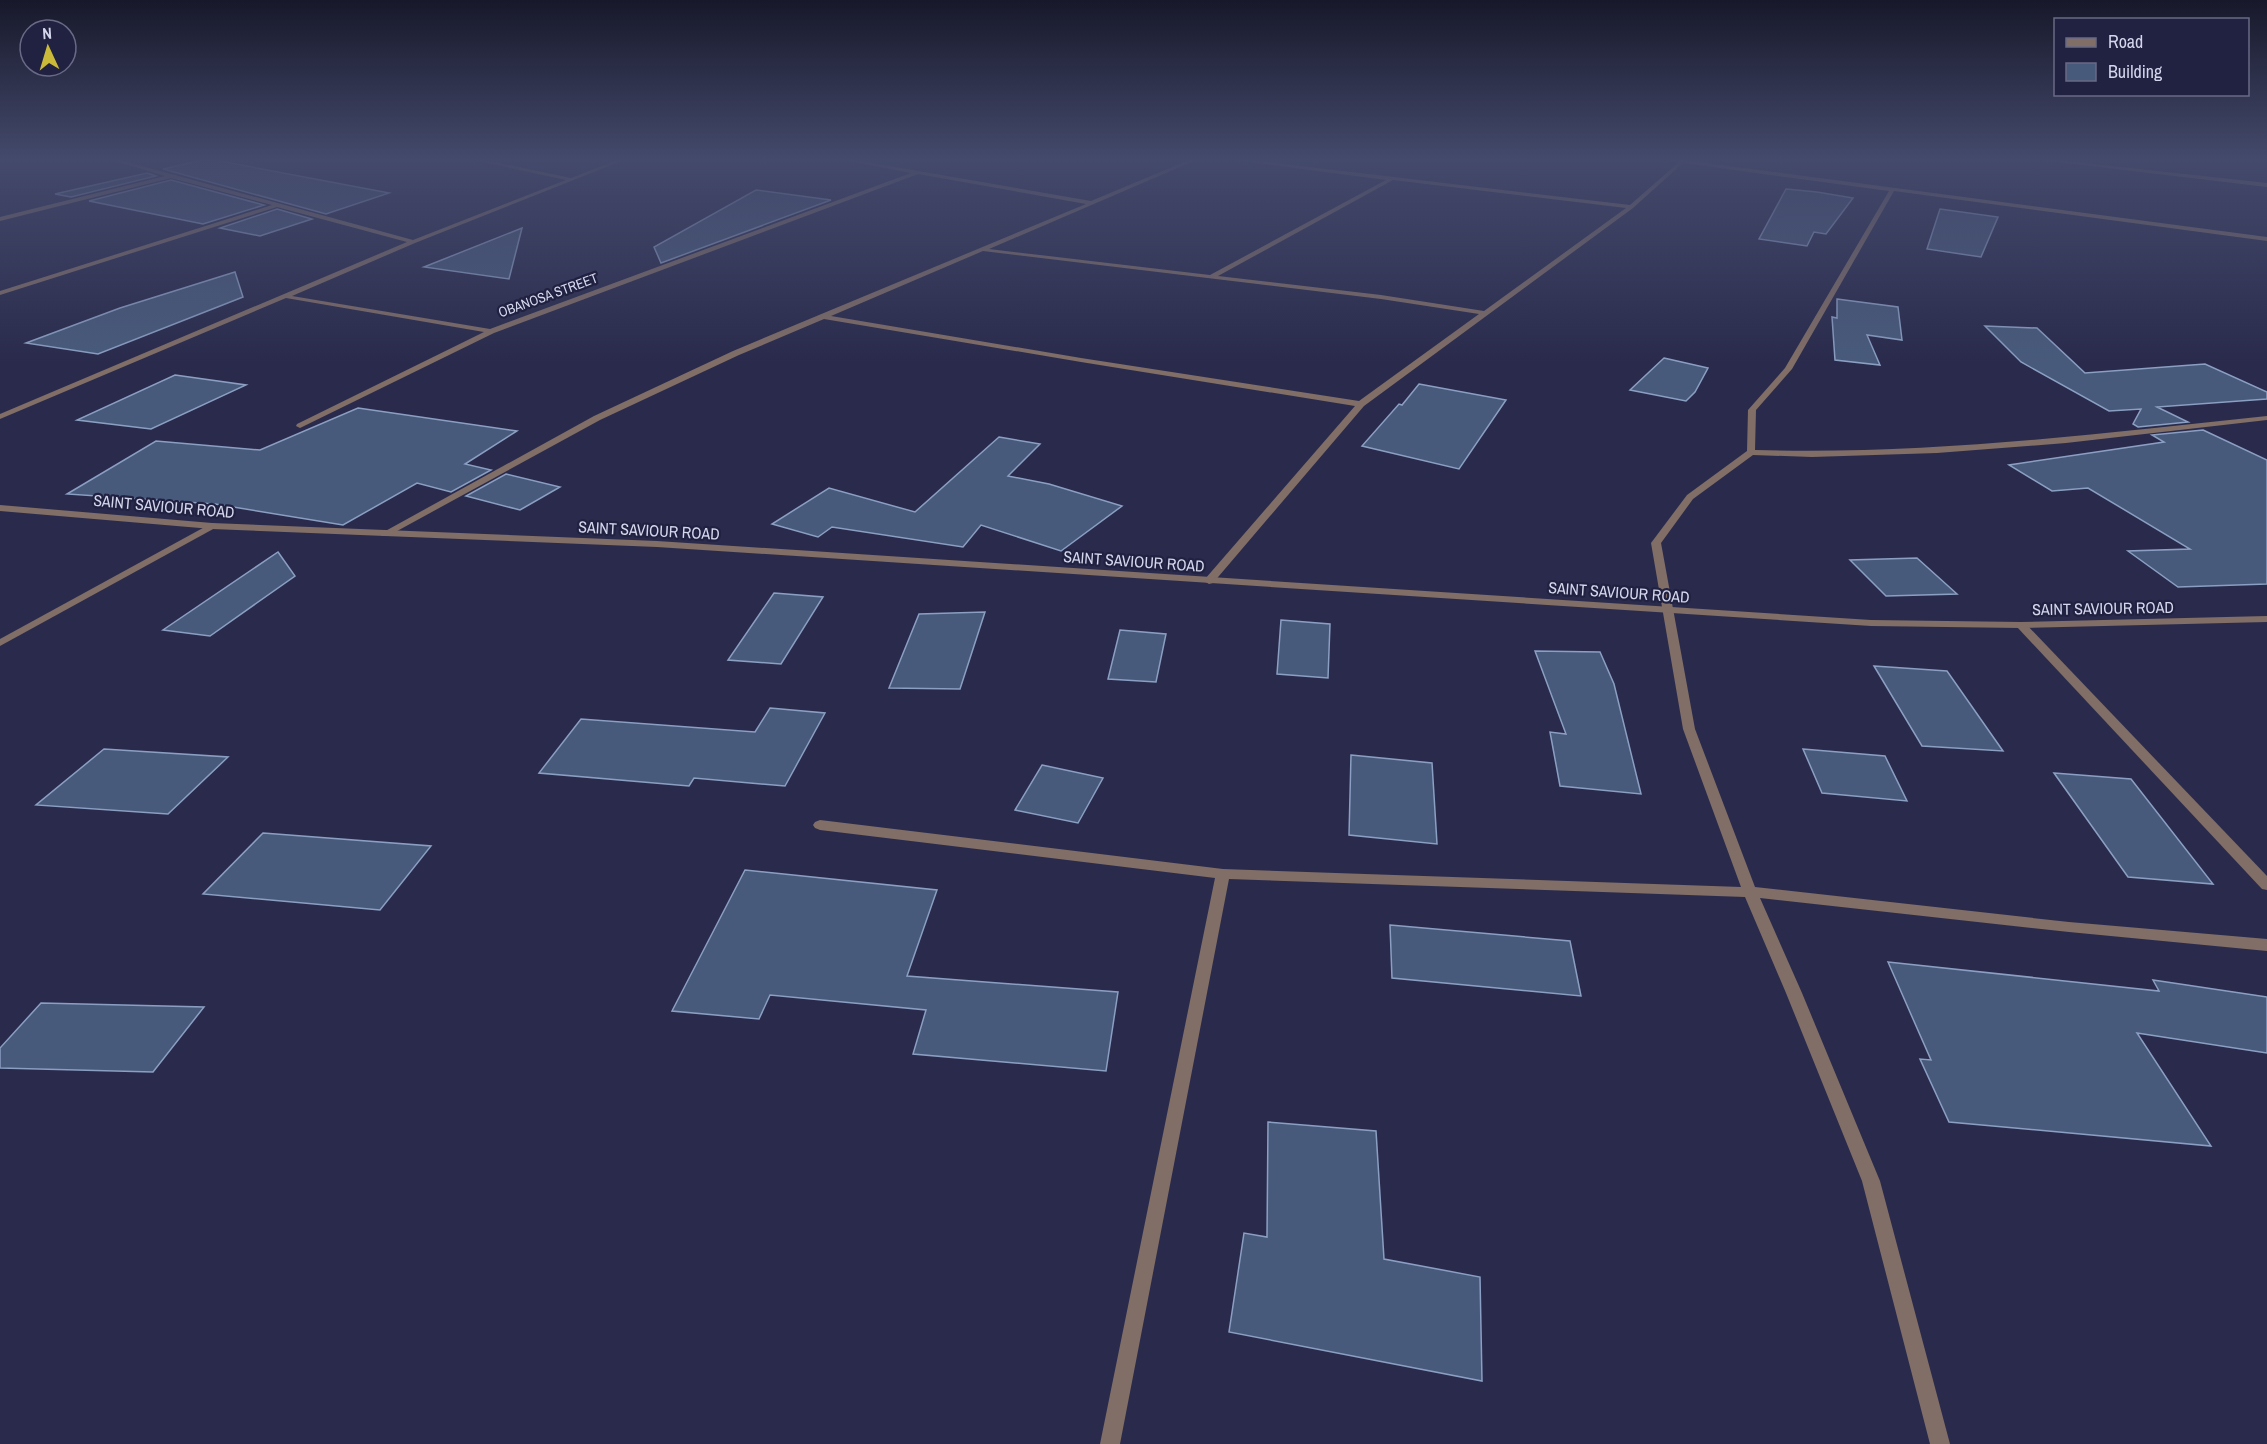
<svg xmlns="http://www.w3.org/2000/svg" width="2267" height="1444" font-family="'Archivo Narrow',sans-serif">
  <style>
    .building { fill: #485a7b; stroke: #8b9fc3; stroke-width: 1.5 }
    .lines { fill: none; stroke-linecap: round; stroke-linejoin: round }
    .minor { fill: #816e67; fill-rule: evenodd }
    .tertiary { fill: #816e67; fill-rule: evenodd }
    .labels { text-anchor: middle; stroke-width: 4.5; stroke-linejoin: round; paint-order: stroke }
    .far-street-label { font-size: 14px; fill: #d4d7ec; stroke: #212141 }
    .street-label { font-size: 16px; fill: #d4d7ec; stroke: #212141 }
  </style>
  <rect width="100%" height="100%" fill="#2a2b4c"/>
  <!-- building -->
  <g class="building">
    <polygon points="202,160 215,160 389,193 326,214 163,169"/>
    <polygon points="147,173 156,176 71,197 55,194"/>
    <polygon points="171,180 264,205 203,224 89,201"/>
    <polygon points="1786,189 1817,192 1853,198 1826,234 1814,232 1807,246 1759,239"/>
    <polygon points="756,190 831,200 661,263 654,247"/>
    <polygon points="277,209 312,219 260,236 220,228"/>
    <polygon points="1940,209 1998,217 1981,257 1927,249"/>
    <polygon points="522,228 509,279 424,267"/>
    <polygon points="235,272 243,297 98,354 26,343 120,308"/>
    <polygon points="1837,299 1898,307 1902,340 1867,335 1880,365 1835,360 1832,317 1837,318"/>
    <polygon points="1985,326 2037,328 2085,373 2205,364 2267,392 2267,399 2157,407 2188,422 2138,427 2133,424 2141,409 2109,411 2021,362"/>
    <polygon points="1664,358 1708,368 1695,392 1686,401 1630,390"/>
    <polygon points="175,375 246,385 151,429 77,420"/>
    <polygon points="1419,384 1506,400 1459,469 1362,446 1399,404 1402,405"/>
    <polygon points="358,408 517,431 465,464 491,470 451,492 417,483 343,525 215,504 67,494 156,441 260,450"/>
    <polygon points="2203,430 2267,460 2267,584 2178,587 2128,551 2190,549 2088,488 2052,491 2009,465 2164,442 2152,435"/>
    <polygon points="999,437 1040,444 1008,476 1049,484 1122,506 1061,551 981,525 963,547 832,527 818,537 772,524 829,488 915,512"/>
    <polygon points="506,474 560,487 520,510 466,496"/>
    <polygon points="278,552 295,576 210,636 163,630"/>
    <polygon points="1917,558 1957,594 1886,596 1850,560"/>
    <polygon points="774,593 823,597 781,664 728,660"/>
    <polygon points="985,612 960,689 889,688 919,614"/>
    <polygon points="1281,620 1330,624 1328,678 1277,674"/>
    <polygon points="1120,630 1166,634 1156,682 1108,679"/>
    <polygon points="1535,651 1600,652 1614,684 1641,794 1560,786 1550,732 1566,734"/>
    <polygon points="1874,666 1947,671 2003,751 1922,746"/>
    <polygon points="770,708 825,713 785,786 694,778 689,786 539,773 581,719 755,732"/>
    <polygon points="104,749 228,757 168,814 36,805"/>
    <polygon points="1803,749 1885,756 1907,801 1822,793"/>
    <polygon points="1351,755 1432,763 1437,844 1349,835"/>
    <polygon points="1042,765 1103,778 1078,823 1015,810"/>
    <polygon points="2054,773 2131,779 2213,884 2128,877"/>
    <polygon points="263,833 431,846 380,910 203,894"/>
    <polygon points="745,870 937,890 907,976 1118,992 1106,1071 913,1054 926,1010 770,995 759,1019 672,1011"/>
    <polygon points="1390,925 1570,941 1581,996 1392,978"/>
    <polygon points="1888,962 2159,991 2153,980 2267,997 2267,1053 2137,1033 2211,1146 1949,1122 1920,1059 1931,1060"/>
    <polygon points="41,1003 204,1007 153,1072 0,1068 0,1048"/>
    <polygon points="1268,1122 1376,1131 1384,1259 1480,1277 1482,1381 1229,1332 1244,1233 1267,1237"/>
  </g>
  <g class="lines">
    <!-- minor -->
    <g class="minor">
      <path d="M111,160H120L413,240L566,180L474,160H485L571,178L617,160H624L415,243L292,296L490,329L911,173L843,160H855L1091,201L1189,160H1196L989,249L1210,275L1386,180L1233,160H1250L1630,205L1678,163L1667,160H1683L2267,237V241L1894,191L1792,369L1756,410L1755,450C1927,455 2097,434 2267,416V420L2066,443L1937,453L1812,457L1753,455L1693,499L1661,543L1695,729L1755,887L2069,922L2267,939V951L2069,932L1760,898L1802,993L1880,1181L1950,1444H1930L1862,1181L1786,993L1745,897L1229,879L1120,1444H1100L1215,878L820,830L815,828L813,825L815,822L820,820L1223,869L1741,887L1683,729L1651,543L1687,495L1747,451L1748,410L1785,368L1889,191L1683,163L1633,208L1364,406L1213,583L1209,584L1204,581L1205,579L1355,406L1081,362L824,319L739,355L600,420L388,536H382L380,534L594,416L733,351L819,315L1086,204L918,174L494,333L300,428L296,426L297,424L484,332L286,298L0,419V414L407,242L277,207L0,295V291L272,205L171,178L0,221V217L165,176ZM1393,180L1626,208L1484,311L1381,295L1218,276ZM983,251L1381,299L1479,314L1359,401L1081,358L831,316Z"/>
      <polygon points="2040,160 2058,160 2267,183 2267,187"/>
      <polygon points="212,523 215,524 215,528 0,646 0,639"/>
      <polygon points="2021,622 2025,623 2267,876 2267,890 2262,889 2017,627 2016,625 2017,623"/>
    </g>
    <!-- tertiary -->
    <polygon class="tertiary" points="0,505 212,523 657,541 1871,620 2021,622 2267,616 2267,622 2021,628 1871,626 657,547 212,529 0,511"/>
  </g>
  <!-- sky -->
  <linearGradient id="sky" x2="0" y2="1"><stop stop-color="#17182a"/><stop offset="0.44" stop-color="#444a6c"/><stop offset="1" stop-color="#444a6c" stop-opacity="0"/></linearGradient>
  <rect width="2267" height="362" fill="url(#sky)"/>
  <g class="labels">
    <!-- far-street labels -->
    <g class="far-street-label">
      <text transform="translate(548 295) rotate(-20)" y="5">OBANOSA STREET</text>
    </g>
    <!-- street labels -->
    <g class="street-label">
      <text transform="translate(164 506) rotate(5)" y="6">SAINT SAVIOUR ROAD</text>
      <text transform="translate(649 530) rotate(3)" y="6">SAINT SAVIOUR ROAD</text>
      <text transform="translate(1134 561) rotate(4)" y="6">SAINT SAVIOUR ROAD</text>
      <text transform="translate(1619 592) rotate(4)" y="6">SAINT SAVIOUR ROAD</text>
      <text transform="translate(2103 608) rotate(-1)" y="6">SAINT SAVIOUR ROAD</text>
    </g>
  </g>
  <!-- legend -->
  <rect x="2054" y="18" width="195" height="78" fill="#212141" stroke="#696a85" stroke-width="1.5"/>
  <rect x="2066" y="38" width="30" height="9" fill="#816e67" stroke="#696a85" stroke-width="1.5"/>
  <text x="2108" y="48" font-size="18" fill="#d4d7ec">Road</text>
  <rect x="2066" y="63" width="30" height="18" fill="#485a7b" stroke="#696a85" stroke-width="1.5"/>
  <text x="2108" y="78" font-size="18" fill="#d4d7ec">Building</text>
  <!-- north arrow -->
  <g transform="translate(48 48) rotate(356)"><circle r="28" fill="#212141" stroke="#696a85" stroke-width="1.5"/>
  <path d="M0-4.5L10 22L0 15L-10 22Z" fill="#cbba39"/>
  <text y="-9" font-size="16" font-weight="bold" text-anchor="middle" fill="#d4d7ec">N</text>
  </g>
</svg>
